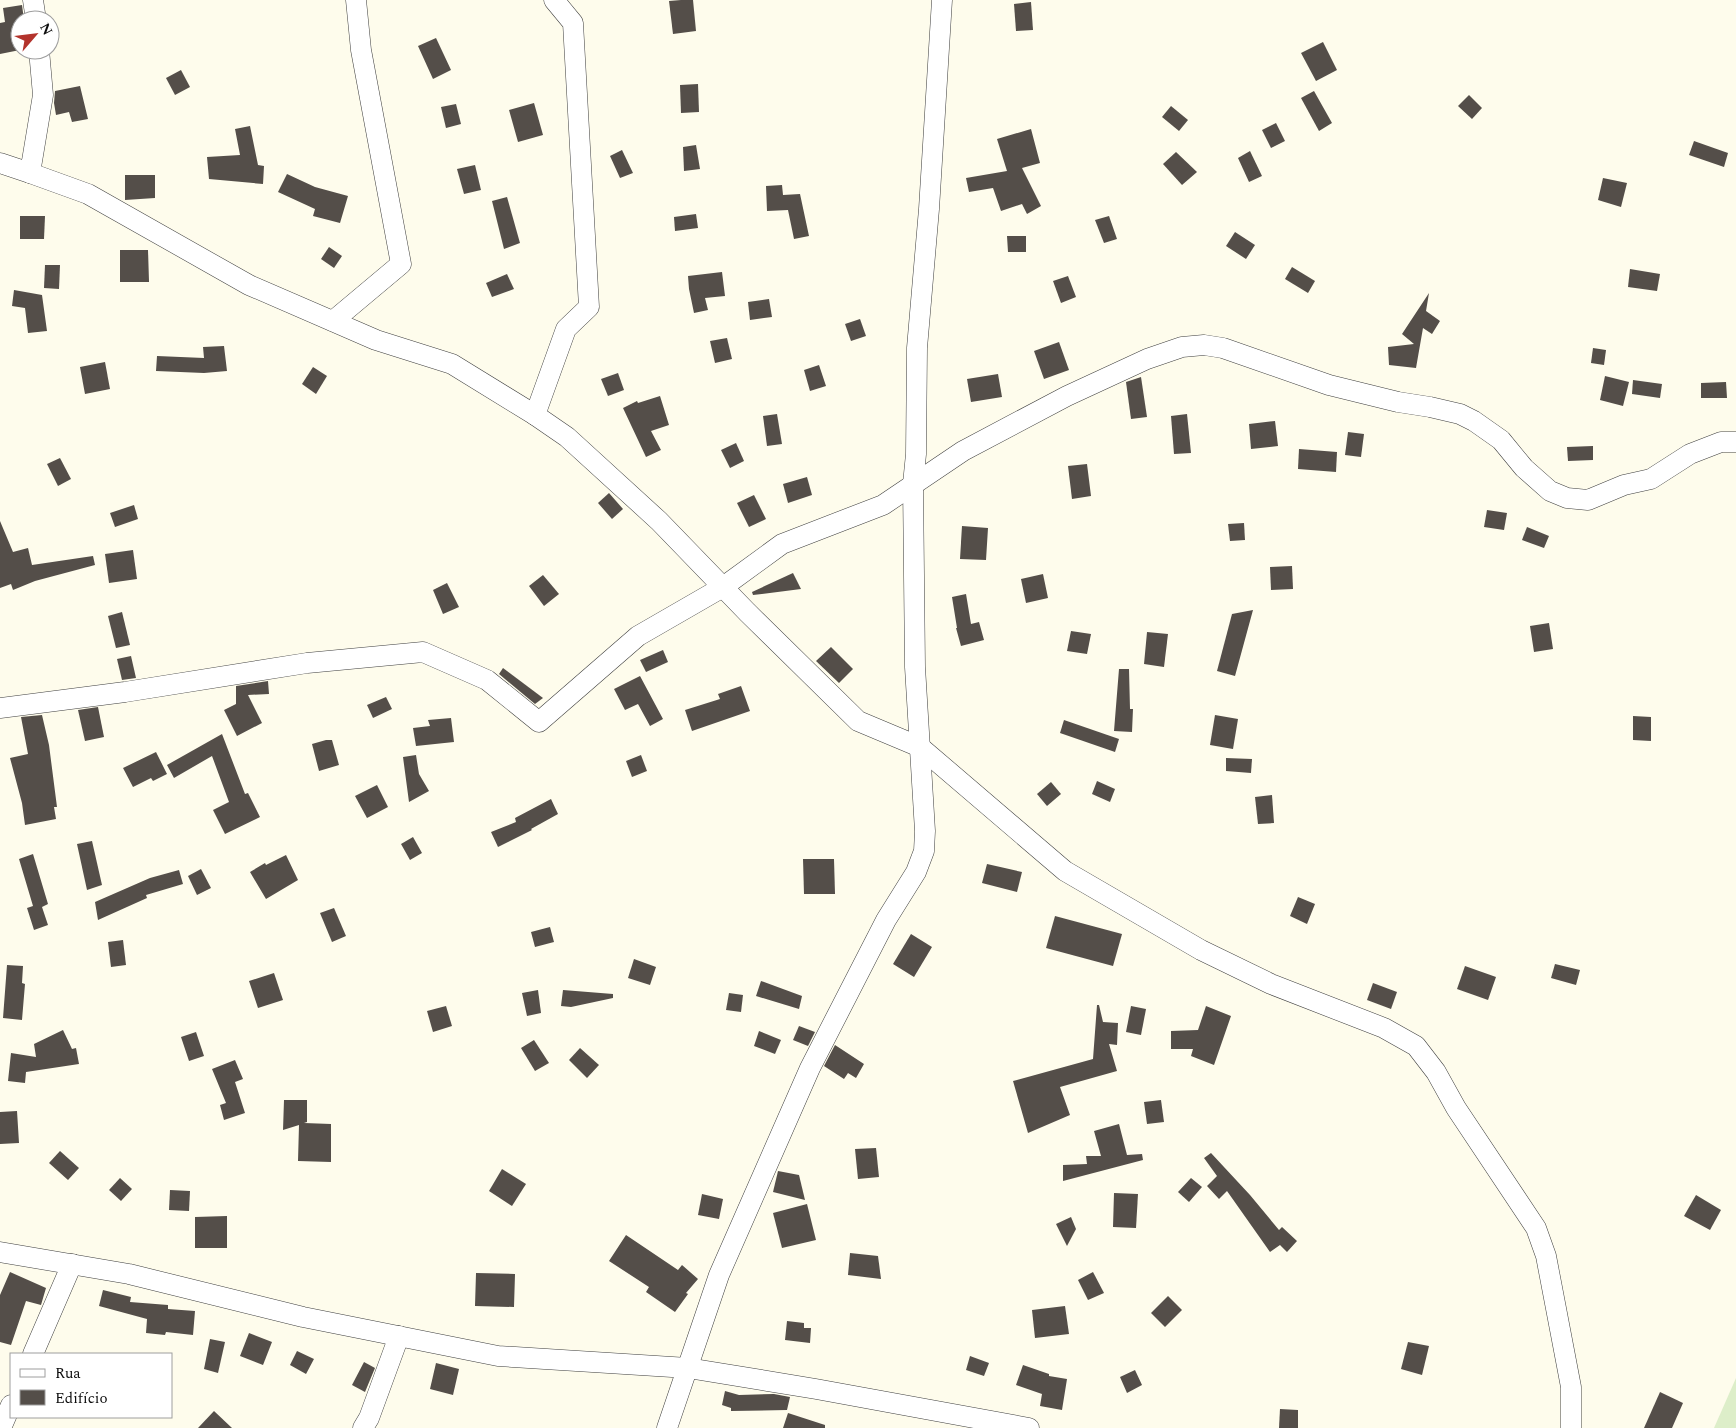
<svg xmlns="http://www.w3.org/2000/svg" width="1736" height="1428" font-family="Spectral,serif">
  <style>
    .pitch { fill: #ddeec9 }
    .building { fill: #544e49 }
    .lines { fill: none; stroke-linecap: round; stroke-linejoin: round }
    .minor-casing { stroke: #3f3f3f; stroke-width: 21 }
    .minor { stroke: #fff; stroke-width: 20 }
  </style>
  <rect width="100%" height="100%" fill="#fefcec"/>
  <!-- pitch -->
  <polygon class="pitch" points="1736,1378 1736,1428 1714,1428"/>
  <!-- building -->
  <g class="building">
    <polygon points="681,0 693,0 696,31 673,34 669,1"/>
    <polygon points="1031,2 1033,30 1016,31 1014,4"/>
    <polygon points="22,5 24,20 20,20 20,50 0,54 0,23 5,22 3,8"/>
    <polygon points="436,38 451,70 433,79 418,46"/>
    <polygon points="1323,42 1337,70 1316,81 1301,53"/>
    <polygon points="181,70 190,87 175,95 166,78"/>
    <polygon points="698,84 699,112 681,113 680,85"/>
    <polygon points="80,86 88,119 72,122 69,112 56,115 54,103 55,91"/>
    <polygon points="1314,91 1332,123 1319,131 1301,98"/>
    <polygon points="1469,95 1482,108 1472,119 1458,106"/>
    <polygon points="534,103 543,135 518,142 509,110"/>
    <polygon points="456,104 461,124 446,128 441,107"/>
    <polygon points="1171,106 1188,120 1179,131 1162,117"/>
    <polygon points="1276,123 1285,141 1271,148 1262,130"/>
    <polygon points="250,126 258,165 264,166 263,184 209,179 207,157 240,155 235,129"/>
    <polygon points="1031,129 1040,163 1022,168 1041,206 1027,214 1022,204 1001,211 993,188 969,192 966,178 1007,171 997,139"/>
    <polygon points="1694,141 1728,153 1724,167 1689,155"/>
    <polygon points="696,145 700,169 684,171 683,147"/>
    <polygon points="622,150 633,173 620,178 610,156"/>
    <polygon points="1250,151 1262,176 1249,182 1238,158"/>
    <polygon points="1176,152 1197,172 1182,185 1163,164"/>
    <polygon points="475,165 481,190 464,194 457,169"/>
    <polygon points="287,174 315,187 348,196 340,223 313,216 315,209 278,192"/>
    <polygon points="125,175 155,175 155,198 125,200"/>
    <polygon points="1603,178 1627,183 1621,207 1598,200"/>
    <polygon points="782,185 783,195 800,194 809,236 794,239 788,210 767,211 766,186"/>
    <polygon points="507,197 520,243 504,249 492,201"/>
    <polygon points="696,214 698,228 675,231 674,217"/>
    <polygon points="20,216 45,216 44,239 20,239"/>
    <polygon points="1109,216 1117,239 1104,243 1095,220"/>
    <polygon points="1235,232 1255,245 1246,259 1226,246"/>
    <polygon points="1007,236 1026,236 1026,252 1008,252"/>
    <polygon points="329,247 342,256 334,268 321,259"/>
    <polygon points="120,250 148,250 149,282 120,282"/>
    <polygon points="45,265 60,265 59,289 44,288"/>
    <polygon points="1292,267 1315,281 1308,293 1285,279"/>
    <polygon points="1630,269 1660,274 1657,291 1628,287"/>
    <polygon points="722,272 725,296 705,298 708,310 694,313 689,289 688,276"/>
    <polygon points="507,274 514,289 492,297 486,283"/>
    <polygon points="1068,276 1076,297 1061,303 1053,281"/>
    <polygon points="14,290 42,295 47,331 28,333 25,308 12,306"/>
    <polygon points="1429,293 1426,311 1440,321 1432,334 1423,328 1416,368 1389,365 1388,347 1414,344 1402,334"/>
    <polygon points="769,299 772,317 750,320 748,302"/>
    <polygon points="860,319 866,336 851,341 845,324"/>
    <polygon points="727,338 732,359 715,363 710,341"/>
    <polygon points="1059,342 1069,370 1044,379 1034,351"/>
    <polygon points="224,346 227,371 204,373 156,371 157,356 204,358 203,347"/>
    <polygon points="1593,348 1606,350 1604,365 1591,363"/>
    <polygon points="105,362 110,389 85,394 80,367"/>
    <polygon points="819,365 826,386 810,391 804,370"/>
    <polygon points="313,367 327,376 316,394 302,384"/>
    <polygon points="618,373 624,390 608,396 601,379"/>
    <polygon points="998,374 1002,397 971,402 967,379"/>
    <polygon points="1605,376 1629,382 1623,406 1600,400"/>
    <polygon points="1141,377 1147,417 1131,419 1126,382"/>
    <polygon points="1633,380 1662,384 1660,398 1632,394"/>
    <polygon points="1726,382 1727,398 1701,398 1701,383"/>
    <polygon points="660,396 669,425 651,431 661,450 646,457 623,408 637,401 638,403"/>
    <polygon points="777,414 782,444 767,446 763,416"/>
    <polygon points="1187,414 1191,453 1174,454 1171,416"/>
    <polygon points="1275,421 1278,446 1251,449 1249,424"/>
    <polygon points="1348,432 1364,434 1361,457 1345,455"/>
    <polygon points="736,443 744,461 730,468 721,450"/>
    <polygon points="1593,446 1593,460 1568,461 1567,447"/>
    <polygon points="1299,449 1337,452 1336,472 1298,469"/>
    <polygon points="60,458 71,479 58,486 47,464"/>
    <polygon points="1087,464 1091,496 1072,499 1068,466"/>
    <polygon points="807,477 812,495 788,503 783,484"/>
    <polygon points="609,493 623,509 612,519 598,503"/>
    <polygon points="754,495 766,519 749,527 737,503"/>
    <polygon points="134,505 138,519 115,527 110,513"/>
    <polygon points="1487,510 1507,513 1504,530 1484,527"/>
    <polygon points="0,521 13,552 28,548 32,565 93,556 95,565 35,581 13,590 11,584 0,588"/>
    <polygon points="1244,523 1245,540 1230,541 1228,524"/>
    <polygon points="962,526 988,528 986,560 960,559"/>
    <polygon points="1527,527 1549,536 1544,548 1522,540"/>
    <polygon points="133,550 137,579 109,583 105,554"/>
    <polygon points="1292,566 1293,589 1271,590 1270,567"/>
    <polygon points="793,573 801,589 753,595 752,592"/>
    <polygon points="1043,574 1048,598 1026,603 1021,579"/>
    <polygon points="543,575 559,594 544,606 529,586"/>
    <polygon points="447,583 459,607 443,614 433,590"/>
    <polygon points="966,594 971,624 979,622 984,640 961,646 956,628 957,628 952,597"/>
    <polygon points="1253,610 1235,676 1217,671 1232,614"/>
    <polygon points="122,612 130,645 116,648 108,616"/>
    <polygon points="1549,623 1553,649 1534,652 1530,626"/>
    <polygon points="1071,631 1091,634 1087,654 1067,651"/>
    <polygon points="1147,632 1168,634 1164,667 1144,664"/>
    <polygon points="831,647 853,669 839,683 816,661"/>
    <polygon points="663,650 668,662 646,672 640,660"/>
    <polygon points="131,656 136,678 122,680 117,659"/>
    <polygon points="503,668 543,698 535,704 499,674"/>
    <polygon points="1119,669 1129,669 1130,709 1133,709 1132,732 1114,731"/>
    <polygon points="640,676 663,719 650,726 638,704 625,710 614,689"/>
    <polygon points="268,681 269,694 248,695 262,723 237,736 224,710 236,704 236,686"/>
    <polygon points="741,686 750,711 692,731 685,710 720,699 718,694"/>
    <polygon points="386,697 392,709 373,718 367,705"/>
    <polygon points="98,707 104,737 85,741 78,710"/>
    <polygon points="42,715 49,745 57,807 54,807 56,819 25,825 22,803 10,758 28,754 21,717"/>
    <polygon points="1215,715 1238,719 1233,749 1210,745"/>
    <polygon points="1633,716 1651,717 1651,741 1633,740"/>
    <polygon points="451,718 454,742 416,746 413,728 430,726 428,720"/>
    <polygon points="1064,720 1119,739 1115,752 1060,733"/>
    <polygon points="222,734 245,794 248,793 260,817 225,834 213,810 229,802 212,756 174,778 167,765"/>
    <polygon points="326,740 332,740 339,765 319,771 312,744"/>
    <polygon points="156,752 167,774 153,781 151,778 133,787 123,768"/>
    <polygon points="416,755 419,774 429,791 409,802 403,757"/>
    <polygon points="641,755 647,771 632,777 626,761"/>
    <polygon points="1226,758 1252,759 1251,773 1226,771"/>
    <polygon points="1097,781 1115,789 1110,802 1092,794"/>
    <polygon points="1051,782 1061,794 1047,806 1037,794"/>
    <polygon points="377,785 388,807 367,818 355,796"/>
    <polygon points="1272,795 1274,823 1258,824 1255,797"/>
    <polygon points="551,799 558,814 531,829 532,830 498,847 491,832 516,822 515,818"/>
    <polygon points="413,837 422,853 410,860 401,844"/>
    <polygon points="92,841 102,885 87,890 77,844"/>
    <polygon points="33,854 48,904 42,907 48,925 34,930 27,908 33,906 19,859"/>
    <polygon points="286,855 298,880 266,899 250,872 265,863 266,865"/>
    <polygon points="803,859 834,859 835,894 804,894"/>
    <polygon points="987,864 1022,872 1017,892 982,883"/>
    <polygon points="201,869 211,888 197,895 188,876"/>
    <polygon points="179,870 183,884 146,895 147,898 98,920 95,902 150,878"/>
    <polygon points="1298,897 1315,904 1307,924 1290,916"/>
    <polygon points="334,908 346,936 332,942 320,913"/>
    <polygon points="1055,916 1122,934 1113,966 1046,948"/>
    <polygon points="550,927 554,942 535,947 531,932"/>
    <polygon points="911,934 932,947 914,977 893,964"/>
    <polygon points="123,940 126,965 111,967 108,942"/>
    <polygon points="634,959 656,967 650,985 628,978"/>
    <polygon points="1555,964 1580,970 1576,985 1551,978"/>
    <polygon points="7,965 23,966 22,983 25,984 22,1020 3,1018"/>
    <polygon points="1465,966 1496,977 1488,1000 1457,989"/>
    <polygon points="274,973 283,1000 258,1008 249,981"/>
    <polygon points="761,981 802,996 799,1009 756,996"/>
    <polygon points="1373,983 1397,992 1391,1009 1367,1000"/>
    <polygon points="538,990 541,1013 527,1016 522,993"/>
    <polygon points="563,990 613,994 613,998 571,1007 561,1006"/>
    <polygon points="729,993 743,995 741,1012 726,1010"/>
    <polygon points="1097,1005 1099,1005 1103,1022 1118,1023 1117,1045 1109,1044 1117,1071 1060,1087 1070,1115 1028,1133 1013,1081 1093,1059"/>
    <polygon points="446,1006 452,1026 433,1032 427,1011"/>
    <polygon points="1131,1006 1146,1009 1141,1035 1126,1032"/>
    <polygon points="1206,1006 1231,1016 1214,1065 1191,1056 1193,1049 1171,1049 1171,1031 1198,1030"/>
    <polygon points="799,1026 815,1032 808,1046 793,1040"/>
    <polygon points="63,1030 72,1049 76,1048 79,1064 26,1072 25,1083 8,1081 11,1053 36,1057 34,1044"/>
    <polygon points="759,1031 781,1040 775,1054 754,1046"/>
    <polygon points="196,1032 204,1056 189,1061 181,1037"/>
    <polygon points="534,1040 549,1063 535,1071 521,1048"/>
    <polygon points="835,1045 864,1064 856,1078 848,1073 844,1079 824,1066"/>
    <polygon points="580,1048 599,1065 587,1078 569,1060"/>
    <polygon points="235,1060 243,1079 235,1082 245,1113 224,1120 220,1105 226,1103 212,1069"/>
    <polygon points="284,1100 307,1100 307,1122 304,1123 331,1124 331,1162 298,1161 299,1125 283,1130"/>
    <polygon points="1161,1100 1164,1122 1147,1124 1144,1102"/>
    <polygon points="17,1111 19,1143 0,1144 0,1112"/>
    <polygon points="1119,1124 1127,1155 1142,1154 1143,1160 1063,1181 1063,1165 1087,1164 1086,1156 1101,1156 1094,1131"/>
    <polygon points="876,1148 879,1177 858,1179 855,1149"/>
    <polygon points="60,1151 79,1168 68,1180 49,1163"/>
    <polygon points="1211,1153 1250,1195 1279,1230 1282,1227 1297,1241 1287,1252 1280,1245 1270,1252 1227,1191 1219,1199 1207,1186 1217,1176 1204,1158"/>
    <polygon points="502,1169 526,1184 512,1206 489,1191"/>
    <polygon points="778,1171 799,1175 805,1200 773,1192"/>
    <polygon points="120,1178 132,1189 121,1201 109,1190"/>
    <polygon points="1191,1178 1202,1187 1189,1202 1178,1192"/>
    <polygon points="170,1190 190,1191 189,1211 169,1210"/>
    <polygon points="1114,1193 1138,1194 1136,1228 1113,1227"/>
    <polygon points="702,1194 723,1199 719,1219 698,1215"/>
    <polygon points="1696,1195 1721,1210 1710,1230 1684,1216"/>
    <polygon points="807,1204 816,1240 782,1248 773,1213"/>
    <polygon points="227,1216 227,1248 195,1248 195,1217"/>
    <polygon points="1071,1217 1076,1229 1067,1246 1056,1224"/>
    <polygon points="626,1235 678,1270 682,1265 698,1279 686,1293 688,1294 675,1312 646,1292 649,1287 609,1261"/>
    <polygon points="850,1253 878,1256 881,1279 848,1275"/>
    <polygon points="10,1272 46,1288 41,1305 26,1301 11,1345 0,1342 0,1295"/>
    <polygon points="1093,1272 1104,1293 1088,1300 1078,1280"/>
    <polygon points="476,1273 515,1274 514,1307 475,1306"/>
    <polygon points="103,1290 131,1297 130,1302 168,1305 168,1309 195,1311 193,1335 166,1332 165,1335 146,1333 147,1319 99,1306"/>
    <polygon points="1168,1296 1182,1310 1165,1327 1151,1313"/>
    <polygon points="1065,1306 1069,1334 1035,1338 1032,1310"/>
    <polygon points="787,1321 804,1323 804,1328 811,1328 810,1343 785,1340"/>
    <polygon points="249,1333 272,1342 263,1365 240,1356"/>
    <polygon points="210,1339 225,1342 218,1373 204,1369"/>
    <polygon points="1408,1342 1429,1346 1422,1375 1401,1369"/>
    <polygon points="297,1351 314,1359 306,1374 290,1365"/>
    <polygon points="970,1356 989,1363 984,1376 966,1370"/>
    <polygon points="364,1362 375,1368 365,1392 352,1385"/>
    <polygon points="436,1363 459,1369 453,1395 430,1389"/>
    <polygon points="1023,1365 1049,1374 1049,1376 1067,1379 1062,1410 1040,1406 1042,1394 1016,1385"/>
    <polygon points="1135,1370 1142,1385 1127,1393 1120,1377"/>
    <polygon points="725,1391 739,1395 774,1394 790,1397 787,1410 731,1411 731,1408 722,1405"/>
    <polygon points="1660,1392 1683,1403 1672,1428 1644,1428"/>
    <polygon points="1280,1409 1298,1410 1298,1428 1279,1428"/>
    <polygon points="214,1411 232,1428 198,1428"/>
    <polygon points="788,1413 825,1425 825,1428 783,1428"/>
  </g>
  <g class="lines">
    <defs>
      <g id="minor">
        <polyline points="33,0 36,20"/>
        <polyline points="554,0 573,23 589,307 566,329 535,415 567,437 659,521 747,612 858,721 920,747 1065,871 1201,950 1271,984 1384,1028 1416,1046 1436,1072 1456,1108 1536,1228 1546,1256 1571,1387 1571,1428"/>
        <polyline points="0,163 30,173 43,95 39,50"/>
        <polyline points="30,173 88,194 249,285 376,340 452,364 535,415"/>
        <polyline points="333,321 401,264 361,50 356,0"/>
        <polyline points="0,708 125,692 307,663 423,652 487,680 539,722 638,636 723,587 782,544 883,505 963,451 1067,396 1147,359 1182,347 1204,345 1223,348 1329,385 1398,402 1430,407 1460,414 1474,421 1501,440 1524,468 1550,491 1567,498 1588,500 1624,485 1651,479 1690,454 1721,442 1736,442"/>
        <polyline points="0,1252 129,1274 303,1317 498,1356 688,1368 816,1389 1029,1428"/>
        <polyline points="33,1354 72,1264"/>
        <polyline points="1,1428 11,1405"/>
        <polyline points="363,1428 369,1418 399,1336"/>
        <polyline points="667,1428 719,1275 810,1068 886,920 916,872 924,851 925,831 915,667 913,484 916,454 917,348 929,209 942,0"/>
      </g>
    </defs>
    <!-- minor casing -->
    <use href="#minor" class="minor-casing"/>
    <!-- minor -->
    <use href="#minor" class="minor"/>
  </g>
  <!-- legend -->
  <rect x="10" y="1353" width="162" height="65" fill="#ffffff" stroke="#9e9e9e"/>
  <rect x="20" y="1369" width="25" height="8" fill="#ffffff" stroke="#9e9e9e"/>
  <text x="55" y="1378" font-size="15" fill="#0c0c0c">Rua</text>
  <rect x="20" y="1390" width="25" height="15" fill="#544e49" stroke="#9e9e9e"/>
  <text x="55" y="1403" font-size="15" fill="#0c0c0c">Edifício</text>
  <!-- north arrow -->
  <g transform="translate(35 35) rotate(62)"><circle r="24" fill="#ffffff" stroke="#9e9e9e"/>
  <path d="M0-4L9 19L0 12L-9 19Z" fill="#b3332c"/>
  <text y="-8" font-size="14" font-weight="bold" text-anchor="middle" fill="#0c0c0c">N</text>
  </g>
</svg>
